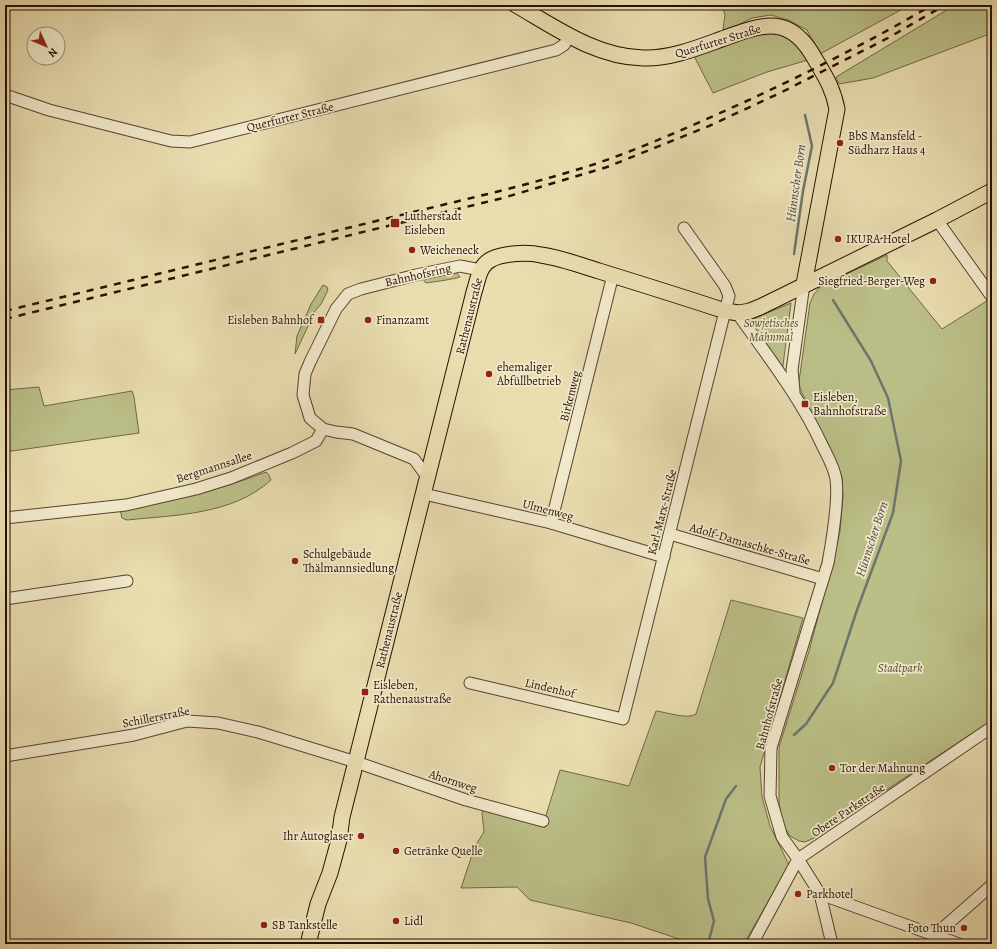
<svg xmlns="http://www.w3.org/2000/svg" width="997" height="949" font-family="Alegreya,serif">
  <style>
    .green { fill: #bbbf87; stroke: #716744 }
    .lines { fill: none; stroke-linecap: round; stroke-linejoin: round }
    .stream { stroke: #6d766d; stroke-width: 2.5 }
    .minor-casing { stroke: #58422e; stroke-width: 13 }
    .major-casing { stroke: #270f02; stroke-width: 17 }
    .minor { stroke: #f1e9cc; stroke-width: 11 }
    .major { stroke: #e9ddb0; stroke-width: 15 }
    .rail { stroke: #270f02; stroke-width: 2.5; stroke-dasharray: 7 7; stroke-linecap: butt }
    .poi-dot { fill: #8f2418; stroke: #f1e9cc; stroke-width: 1.5 }
    .labels { text-anchor: middle; stroke-width: 3.5; stroke-linejoin: round; paint-order: stroke }
    .street-label { font-size: 12px; fill: #270f02; stroke: #f1e9cc }
    .poi-label { font-size: 12px; fill: #270f02; stroke: #f1e9cc; text-anchor: start }
    .park-label { font-size: 12px; font-style: italic; fill: #5b4d31; stroke: #f1e9cc }
    .water-label { font-size: 13px; font-style: italic; fill: #504b41; stroke: #f1e9cc }
  </style>
  <rect width="100%" height="100%" fill="#e9ddb0"/>
  <filter id="stains"><feTurbulence type="fractalNoise" baseFrequency=".005" numOctaves="4"/><feColorMatrix values="0 0 0 0 .2 0 0 0 0 .09 0 0 0 0 .02 0 0 0 .5 -.17"/></filter>
  <radialGradient id="worn" r=".72"><stop offset=".6" stop-color="#630" stop-opacity="0"/><stop offset="1" stop-color="#630" stop-opacity=".3"/></radialGradient>
  <!-- green -->
  <g class="green">
    <polygon points="722,5 910,5 820,54 807,30 788,20 771,15 752,18 738,25 723,30 725,15"/>
    <polygon points="955,5 992,5 992,33 873,78 839,84 836,77"/>
    <polygon points="758,31 779,32 794,38 808,60 767,72 713,93 694,56"/>
    <polygon points="887,255 887,261 942,329 990,299 992,302 992,720 814,838 805,842 799,841 790,836 781,821 779,801 779,747 809,651 834,557 840,531 843,497 842,477 833,455 800,389 799,381 810,303 814,294 821,286"/>
    <path d="M451,273H457L460,277C455,279 433,282 426,283L424,281V279Z"/>
    <polygon points="323,285 327,287 328,290 321,304 315,311 295,354 297,336 311,304"/>
    <polygon points="791,303 782,373 751,329 755,318"/>
    <polygon points="39,387 44,406 132,391 134,397 139,433 5,452 5,390"/>
    <path d="M266,472L269,475L271,480C233,515 175,515 127,520L122,518L120,509C170,502 219,490 266,472Z"/>
    <path d="M731,600L803,618L760,767L762,797L770,826L789,865L744,944H706L679,939L631,923L530,900L517,887L461,888L475,846L484,832L482,813L485,808L543,825L560,770L629,786L656,711C666,712 688,720 696,714Z"/>
  </g>
  <g class="lines">
    <!-- stream -->
    <g class="stream">
      <polyline points="794,254 803,191 812,146 805,115"/>
      <polyline points="794,735 806,724 833,683 857,610 893,513 901,461 888,398 871,361 833,300"/>
      <polyline points="708,944 714,921 708,899 705,857 726,799 736,786"/>
    </g>
    <defs>
      <g id="minor">
        <polyline points="5,95 49,110 171,141 190,142 556,50 564,45 570,35"/>
        <polyline points="937,220 992,297"/>
        <path d="M739,313L740,317C769,358 801,399 822,445C827,455 834,467 836,479C839,501 832,541 828,563L771,748L770,796L782,837L798,859L820,894L959,944"/>
        <polyline points="794,391 792,370 804,284"/>
        <polyline points="428,478 414,459 353,434 336,432 323,429 310,418 303,395 305,374 310,362 336,309 348,294 361,289 416,275 460,266 481,270"/>
        <polyline points="424,494 551,523 664,557"/>
        <polyline points="5,518 126,505 196,489 231,478 292,453 316,441 323,429"/>
        <polyline points="551,523 613,275"/>
        <polyline points="670,534 823,579"/>
        <polyline points="5,599 127,581"/>
        <polyline points="470,683 623,719 725,311 729,296 725,286 684,228"/>
        <polyline points="5,756 134,735 187,721 218,723 258,732 356,762 466,800 543,821"/>
        <polyline points="820,894 832,944"/>
        <polyline points="935,935 992,885"/>
        <polyline points="752,944 798,859 992,727"/>
      </g>
      <g id="major">
        <path d="M516,5C556,28 596,57 643,58C670,59 697,48 722,39C763,24 790,13 815,59C825,76 833,88 837,109L804,284"/>
        <path d="M308,944L318,904L330,873L339,840L342,817L474,292C478,280 479,265 492,259C504,253 528,252 541,255C561,258 580,265 599,271C641,284 683,297 725,311L739,313L750,311L760,307L937,220L992,191"/>
      </g>
    </defs>
    <!-- minor casing -->
    <use href="#minor" class="minor-casing"/>
    <!-- major casing -->
    <use href="#major" class="major-casing"/>
    <!-- minor -->
    <use href="#minor" class="minor"/>
    <!-- major -->
    <use href="#major" class="major"/>
    <!-- rail -->
    <g class="rail">
      <path d="M5,311L496,192C531,183 565,174 598,163C650,145 700,122 749,100C811,71 873,40 932,5"/>
      <polyline points="5,319 503,198 607,167 709,126 780,93 888,38 945,5"/>
    </g>
  </g>
  <!-- markers -->
  <g class="poi-dot">
    <circle cx="840" cy="143" r="4"/>
    <rect x="390" y="218" width="10" height="10" rx="2"/>
    <circle cx="838" cy="239" r="4"/>
    <circle cx="412" cy="250" r="4"/>
    <circle cx="933" cy="281" r="4"/>
    <rect x="317" y="316" width="8" height="8" rx="2"/>
    <circle cx="368" cy="320" r="4"/>
    <circle cx="489" cy="374" r="4"/>
    <rect x="801" y="400" width="8" height="8" rx="2"/>
    <circle cx="295" cy="561" r="4"/>
    <rect x="361" y="688" width="8" height="8" rx="2"/>
    <circle cx="832" cy="768" r="4"/>
    <circle cx="361" cy="836" r="4"/>
    <circle cx="396" cy="851" r="4"/>
    <circle cx="798" cy="894" r="4"/>
    <circle cx="396" cy="921" r="4"/>
    <circle cx="264" cy="925" r="4"/>
    <circle cx="964" cy="928" r="4"/>
  </g>
  <g class="labels">
    <!-- street labels -->
    <g class="street-label">
      <text transform="translate(718 41) rotate(-17)" y="4">Querfurter Straße</text>
      <text transform="translate(290 117) rotate(-14)" y="4">Querfurter Straße</text>
      <text transform="translate(418 275) rotate(-13)" y="4">Bahnhofsring</text>
      <text transform="translate(469 316) rotate(-76)" y="4">Rathenaustraße</text>
      <text transform="translate(570 396) rotate(-76)" y="4">Birkenweg</text>
      <text transform="translate(214 467) rotate(-18)" y="4">Bergmannsallee</text>
      <text transform="translate(548 510) rotate(15)" y="4">Ulmenweg</text>
      <text transform="translate(662 512) rotate(-76)" y="4">Karl-Marx-Straße</text>
      <text transform="translate(750 544) rotate(16)" y="4">Adolf-Damaschke-Straße</text>
      <text transform="translate(389 630) rotate(-76)" y="4">Rathenaustraße</text>
      <text transform="translate(550 688) rotate(13)" y="4">Lindenhof</text>
      <text transform="translate(769 714) rotate(-75)" y="4">Bahnhofstraße</text>
      <text transform="translate(156 717) rotate(-11)" y="4">Schillerstraße</text>
      <text transform="translate(453 781) rotate(18)" y="4">Ahornweg</text>
      <text transform="translate(848 810) rotate(-34)" y="4">Obere Parkstraße</text>
    </g>
    <!-- poi labels -->
    <g class="poi-label">
      <text x="848" y="140">BbS Mansfeld -<tspan x="848" dy="14">Südharz Haus 4</tspan></text>
      <text x="404" y="220">Lutherstadt<tspan x="404" dy="14">Eisleben</tspan></text>
      <text x="846" y="243">IKURA Hotel</text>
      <text x="420" y="254">Weicheneck</text>
      <text x="925" y="285" text-anchor="end">Siegfried-Berger-Weg</text>
      <text x="313" y="324" text-anchor="end">Eisleben Bahnhof</text>
      <text x="376" y="324">Finanzamt</text>
      <text x="497" y="371">ehemaliger<tspan x="497" dy="14">Abfüllbetrieb</tspan></text>
      <text x="813" y="401">Eisleben,<tspan x="813" dy="14">Bahnhofstraße</tspan></text>
      <text x="303" y="558">Schulgebäude<tspan x="303" dy="14">Thälmannsiedlung</tspan></text>
      <text x="373" y="689">Eisleben,<tspan x="373" dy="14">Rathenaustraße</tspan></text>
      <text x="840" y="772">Tor der Mahnung</text>
      <text x="353" y="840" text-anchor="end">Ihr Autoglaser</text>
      <text x="404" y="855">Getränke Quelle</text>
      <text x="806" y="898">Parkhotel</text>
      <text x="404" y="925">Lidl</text>
      <text x="272" y="929">SB Tankstelle</text>
      <text x="956" y="932" text-anchor="end">Foto Thun</text>
    </g>
    <!-- park labels -->
    <g class="park-label">
      <text x="771" y="327">Sowjetisches<tspan x="771" dy="14">Mahnmal</tspan></text>
      <text x="900" y="672">Stadtpark</text>
    </g>
    <!-- water labels -->
    <g class="water-label">
      <text transform="translate(795 183) rotate(-82)" y="5">Hünnscher Born</text>
      <text transform="translate(871 539) rotate(-72)" y="5">Hünnscher Born</text>
    </g>
  </g>
  <!-- margin -->
  <rect width="997" height="949" fill="none" stroke="#e9ddb0" stroke-width="20"/>
  <rect x="6" y="6" width="985" height="937" fill="none" stroke="#270f02" stroke-width="2"/>
  <rect x="10" y="10" width="977" height="929" fill="none" stroke="#270f02"/>
  <!-- north arrow -->
  <g transform="translate(46 46) rotate(134)"><circle r="19" fill="#f1e9cc" stroke="#a0927b"/>
  <path d="M0-3L7 15L0 10L-7 15Z" fill="#8f2418"/>
  <text y="-6" font-size="11" font-weight="bold" text-anchor="middle" fill="#270f02">N</text>
  </g>
  <rect width="100%" height="100%" filter="url(#stains)"/>
  <rect width="100%" height="100%" fill="url(#worn)"/>
</svg>
